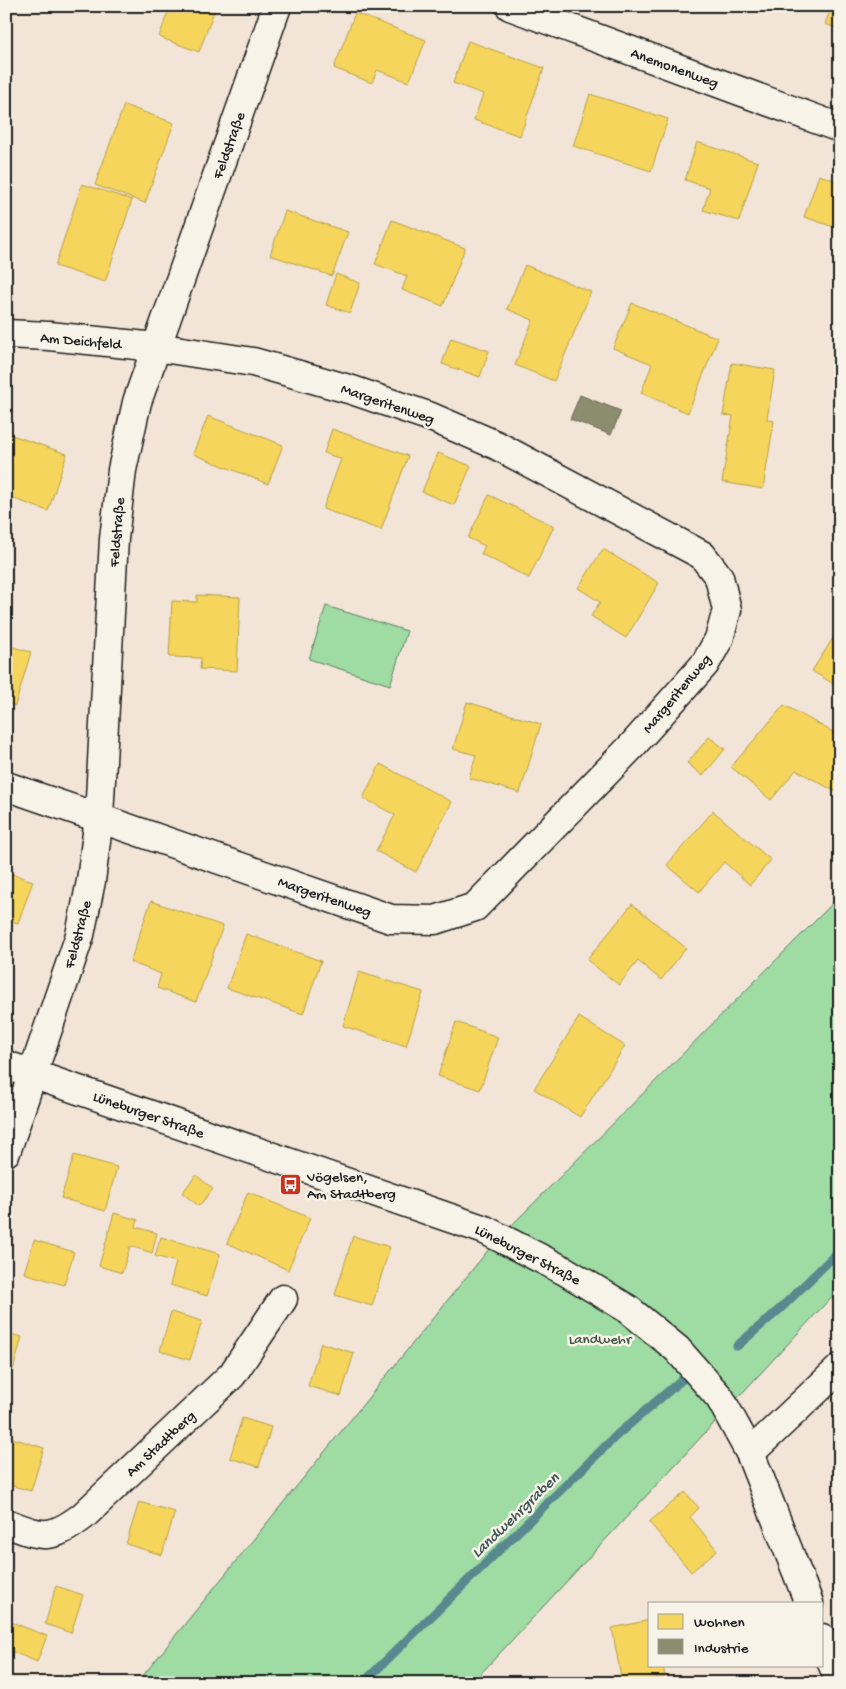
<svg xmlns="http://www.w3.org/2000/svg" width="846" height="1689" font-family="'Gochi Hand',sans-serif">
  <style>
    .green { fill: #9edca4; stroke: #5d7c60 }
    .homes { fill: #f6d55c; stroke: #b59e49 }
    .industry { fill: #8c8c6e; stroke: #6a6a55 }
    .lines { fill: none; stroke-linecap: round; stroke-linejoin: round }
    .stream { stroke: #59898f; stroke-width: 9 }
    .minor-casing { stroke: #1c1c1c; stroke-width: 31 }
    .minor { stroke: #f7f3e8; stroke-width: 28 }
    .labels { text-anchor: middle; stroke-width: 5; stroke-linejoin: round; paint-order: stroke }
    .street-label { font-size: 15px; fill: #1c1c1c; stroke: #f7f3e8 }
    .poi-label { font-size: 15px; fill: #1c1c1c; stroke: #f7f3e8; text-anchor: start }
    .park-label { font-size: 15px; fill: #435645; stroke: #f7f3e8 }
    .water-label { font-size: 16px; font-style: italic; fill: #3b5355; stroke: #f7f3e8 }
  </style>
  <rect width="100%" height="100%" fill="#f2e5d7"/>
  <filter id="ink" filterUnits="userSpaceOnUse"><feTurbulence type="fractalNoise" baseFrequency=".02" numOctaves="2"/><feDisplacementMap in="SourceGraphic" scale="10" xChannelSelector="R" yChannelSelector="G"/><feConvolveMatrix kernelMatrix="1 2 1 2 8 2 1 2 1" color-interpolation-filters="sRGB"/></filter>
  <g filter="url(#ink)">
    <!-- green -->
    <g class="green">
      <polygon points="326,606 407,631 390,685 309,659"/>
      <polygon points="840,896 840,1288 472,1683 137,1683 494,1243"/>
    </g>
    <!-- homes -->
    <g class="homes">
      <polygon points="170,6 216,6 199,52 159,37"/>
      <polygon points="832,6 840,6 840,29 825,24"/>
      <polygon points="355,13 426,40 409,82 377,70 372,83 334,68"/>
      <polygon points="468,41 544,68 520,136 474,120 483,94 453,83"/>
      <polygon points="590,94 668,119 651,171 573,146"/>
      <polygon points="124,105 174,123 145,203 95,185"/>
      <polygon points="697,142 758,162 739,221 703,210 710,188 685,180"/>
      <polygon points="819,175 840,182 840,229 804,217"/>
      <polygon points="82,184 132,200 105,282 55,266"/>
      <polygon points="285,211 348,232 332,276 270,255"/>
      <polygon points="392,220 465,248 443,306 402,290 407,276 375,264"/>
      <polygon points="525,265 591,292 554,381 515,365 533,320 507,309"/>
      <polygon points="336,274 360,283 350,313 326,305"/>
      <polygon points="632,303 718,338 688,413 641,393 652,364 613,348"/>
      <polygon points="451,338 489,351 480,377 442,364"/>
      <polygon points="732,363 775,370 767,419 774,421 763,489 722,482 733,416 723,415"/>
      <polygon points="208,416 283,445 268,484 193,454"/>
      <polygon points="332,429 408,456 381,530 323,509 341,459 324,453"/>
      <polygon points="6,433 67,454 48,511 6,496"/>
      <polygon points="438,453 471,466 454,505 422,492"/>
      <polygon points="489,495 554,526 529,578 481,554 485,546 468,538"/>
      <polygon points="603,549 659,583 626,638 591,616 600,602 578,588"/>
      <polygon points="197,595 240,597 237,671 200,669 201,658 169,657 172,601 197,602"/>
      <polygon points="840,627 840,688 812,671"/>
      <polygon points="6,645 31,652 15,706 6,703"/>
      <polygon points="467,702 541,724 520,793 469,778 476,755 453,749"/>
      <polygon points="784,705 840,736 840,790 838,793 796,770 771,800 731,767"/>
      <polygon points="709,737 725,749 703,776 687,763"/>
      <polygon points="380,764 452,802 416,872 376,851 395,815 363,798"/>
      <polygon points="713,811 771,860 750,885 724,862 699,892 667,865"/>
      <polygon points="6,872 33,881 18,923 6,919"/>
      <polygon points="151,901 223,926 196,1002 157,988 161,974 130,962"/>
      <polygon points="632,904 686,948 661,980 638,961 619,985 587,960"/>
      <polygon points="246,934 321,961 303,1014 227,988"/>
      <polygon points="359,972 423,992 406,1046 343,1026"/>
      <polygon points="579,1017 625,1046 580,1117 534,1089"/>
      <polygon points="456,1022 498,1037 480,1090 438,1076"/>
      <polygon points="74,1155 117,1167 105,1211 61,1198"/>
      <polygon points="196,1175 213,1189 199,1206 182,1193"/>
      <polygon points="248,1192 310,1218 288,1270 227,1243"/>
      <polygon points="114,1213 138,1220 136,1227 157,1233 152,1253 130,1246 122,1273 99,1266"/>
      <polygon points="353,1236 390,1247 372,1306 335,1295"/>
      <polygon points="161,1237 220,1254 207,1296 170,1285 176,1262 155,1256"/>
      <polygon points="34,1240 74,1252 64,1285 24,1273"/>
      <polygon points="171,1312 202,1321 190,1360 160,1351"/>
      <polygon points="6,1333 22,1337 13,1370 6,1368"/>
      <polygon points="321,1343 354,1353 341,1396 308,1386"/>
      <polygon points="242,1418 271,1427 259,1467 230,1458"/>
      <polygon points="6,1436 44,1448 31,1491 6,1484"/>
      <polygon points="685,1492 699,1508 690,1517 717,1550 691,1572 649,1522"/>
      <polygon points="139,1502 175,1512 162,1555 126,1544"/>
      <polygon points="56,1586 83,1595 71,1633 45,1624"/>
      <polygon points="6,1620 47,1636 37,1662 6,1649"/>
      <polygon points="650,1620 650,1665 663,1665 665,1677 633,1683 622,1683 612,1628"/>
    </g>
    <!-- industry -->
    <polygon class="industry" points="580,395 621,411 611,435 570,419"/>
    <g class="lines">
      <!-- stream -->
      <g class="stream">
        <polyline points="737,1346 781,1308 840,1250"/>
        <polyline points="363,1683 618,1434 691,1372"/>
      </g>
      <defs>
        <g id="minor">
          <polyline points="510,6 840,128"/>
          <polyline points="6,334 49,336 156,347 253,362 352,390 431,417 496,445 702,555 719,577 727,610 719,639 705,664 631,747 475,907 435,920 391,919 6,786"/>
          <polyline points="6,1065 485,1230 565,1271 628,1309 677,1349 720,1398 750,1453 809,1603"/>
          <polyline points="6,1152 80,935 91,881 99,817 114,539 122,470 137,402 277,6"/>
          <polyline points="750,1453 840,1368"/>
          <path d="M6,1523C43,1537 50,1541 83,1516L232,1375L283,1299"/>
          <polyline points="822,1638 840,1683"/>
        </g>
      </defs>
      <!-- minor casing -->
      <use href="#minor" class="minor-casing"/>
      <!-- minor -->
      <use href="#minor" class="minor"/>
    </g>
  </g>
  <!-- icons -->
  <defs>
    <symbol id="bus-square" viewBox="-11 -11 22 22"><rect x="-9" y="-9" width="18" height="18" rx="4" fill="#c8321e" stroke="#f7f3e8"/><path d="M-5-6H5V4H4V6H2V4H-2V6H-4V4H-5ZM-3.5-4V0h7V-4ZM-3.5 1.2v1.5H-2V1.2ZM2 1.2v1.5H3.5V1.2Z" fill="#fff"/></symbol>
  </defs>
  <g fill-rule="evenodd">
    <use href="#bus-square" x="278" y="1172" width="25" height="25"/>
  </g>
  <g class="labels">
    <!-- street labels -->
    <g class="street-label">
      <text transform="translate(675 67) rotate(20)" y="5">Anemonenweg</text>
      <text transform="translate(228 145) rotate(-70)" y="5">Feldstraße</text>
      <text transform="translate(81 340) rotate(5)" y="5">Am Deichfeld</text>
      <text transform="translate(388 403) rotate(19)" y="5">Margeritenweg</text>
      <text transform="translate(116 532) rotate(-85)" y="5">Feldstraße</text>
      <text transform="translate(676 693) rotate(-50)" y="5">Margeritenweg</text>
      <text transform="translate(325 896) rotate(19)" y="5">Margeritenweg</text>
      <text transform="translate(77 934) rotate(-75)" y="5">Feldstraße</text>
      <text transform="translate(149 1114) rotate(19)" y="5">Lüneburger Straße</text>
      <text transform="translate(528 1254) rotate(27)" y="5">Lüneburger Straße</text>
      <text transform="translate(160 1443) rotate(-43)" y="5">Am Stadtberg</text>
    </g>
    <!-- poi labels -->
    <g class="poi-label">
      <text x="307" y="1181">Vögelsen,<tspan x="307" dy="17">Am Stadtberg</tspan></text>
    </g>
    <!-- park labels -->
    <g class="park-label">
      <text x="600" y="1343">Landwehr</text>
    </g>
    <!-- water labels -->
    <g class="water-label">
      <text transform="translate(514 1514) rotate(-44)" y="6">Landwehrgraben</text>
    </g>
  </g>
  <!-- margin -->
  <rect width="846" height="1689" fill="none" stroke="#f7f3e8" stroke-width="25"/>
  <rect x="12" y="12" width="821" height="1664" fill="none" stroke="#1c1c1c" stroke-width="2" filter="url(#ink)"/>
  <!-- legend -->
  <rect x="648" y="1602" width="175" height="65" fill="#f7f3e8" stroke="#9f9d96"/>
  <rect x="658" y="1614" width="25" height="15" fill="#f6d55c" stroke="#9f9d96"/>
  <text x="694" y="1626" font-size="15" fill="#1c1c1c">Wohnen</text>
  <rect x="658" y="1639" width="25" height="15" fill="#8c8c6e" stroke="#9f9d96"/>
  <text x="694" y="1652" font-size="15" fill="#1c1c1c">Industrie</text>
</svg>
